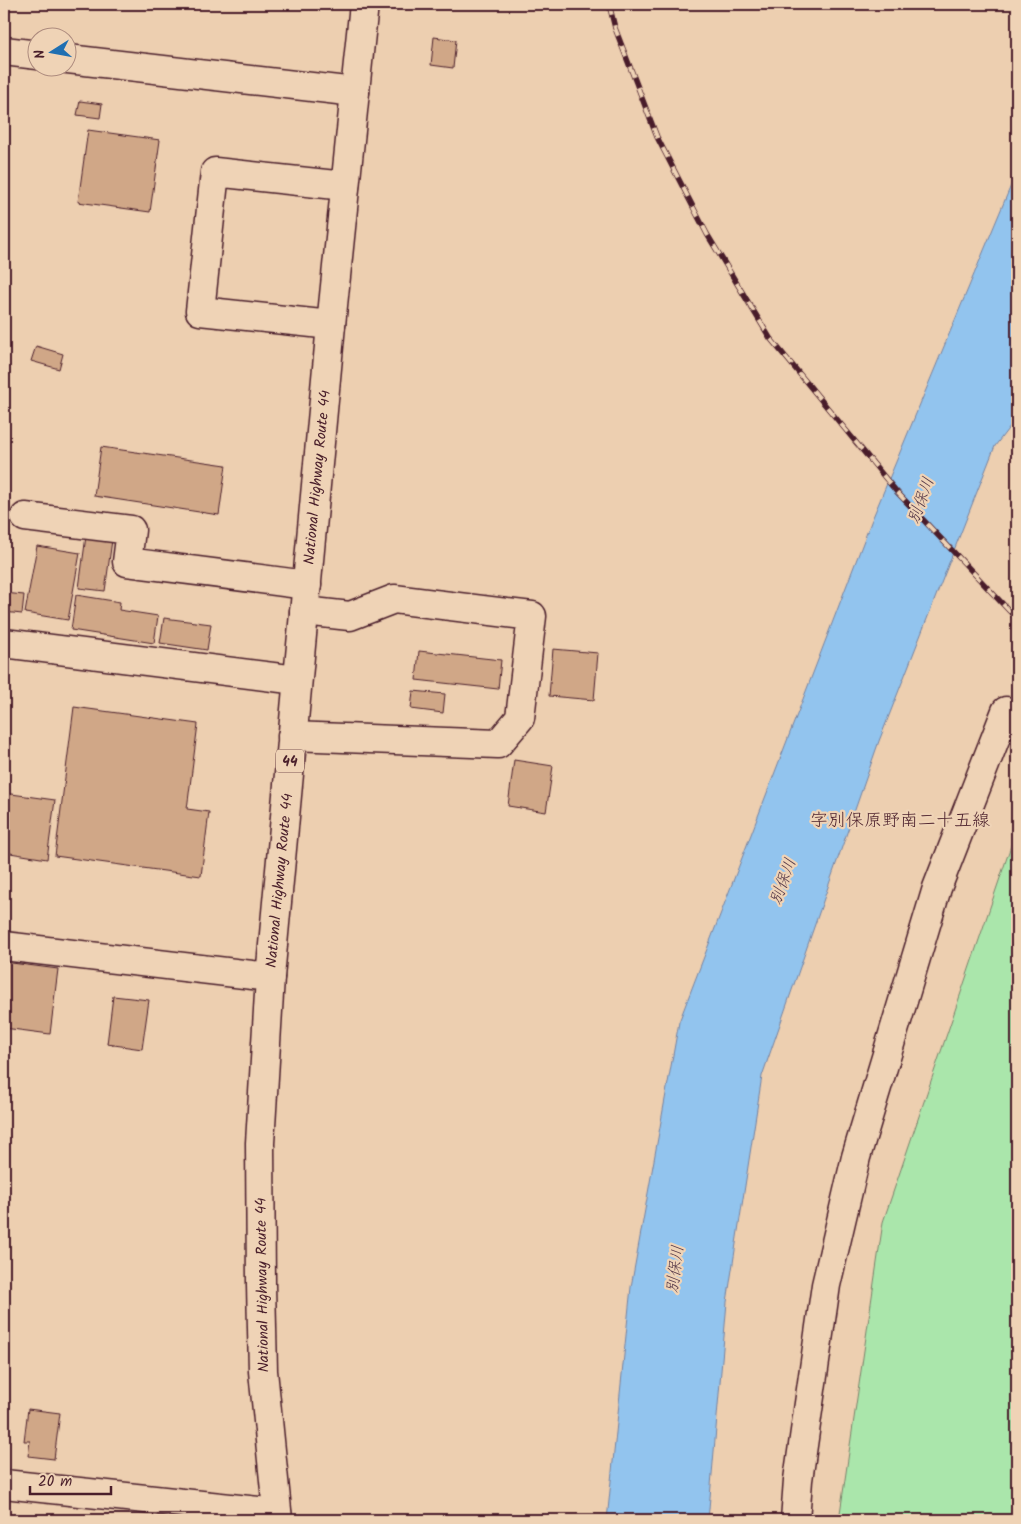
<svg xmlns="http://www.w3.org/2000/svg" width="1021" height="1524" font-family="Kalam,'Klee One',sans-serif">
  <style>
    .green { fill: #aae6ab; stroke: #7a826b }
    .water { fill: #92c4ee; stroke: #7582a0 }
    .building { fill: #d0a787; stroke: #4a1f2b }
    .lines { fill: none; stroke-linecap: round; stroke-linejoin: round }
    .minor-casing { stroke: #4a1f2b; stroke-width: 31 }
    .highway-casing { stroke: #4a1f2b; stroke-width: 31 }
    .minor { stroke: #efd3b6; stroke-width: 28 }
    .highway { stroke: #efd3b6; stroke-width: 28 }
    .rail-casing { stroke: #4a1f2b; stroke-width: 5.5 }
    .rail { stroke: #efd3b6; stroke-width: 4; stroke-dasharray: 11; stroke-linecap: butt }
    .labels { text-anchor: middle; stroke-width: 4.5; stroke-linejoin: round; paint-order: stroke }
    .shield { fill: #efd3b6; stroke: #7c5555; stroke-width: 1 }
    .shield-label { font-size: 14px; font-weight: bold; fill: #4a1f2b }
    .street-label { font-size: 15px; fill: #4a1f2b; stroke: #efd3b6 }
    .water-label { font-size: 16px; font-style: italic; fill: #553848; stroke: #efd3b6 }
    .quarter-label { font-size: 18px; fill: #4a1f2b; stroke: #efd3b6 }
  </style>
  <rect width="100%" height="100%" fill="#edcfb0"/>
  <filter id="ink" filterUnits="userSpaceOnUse"><feTurbulence type="fractalNoise" baseFrequency=".02" numOctaves="2"/><feDisplacementMap in="SourceGraphic" scale="10" xChannelSelector="R" yChannelSelector="G"/><feConvolveMatrix kernelMatrix="1 2 1 2 8 2 1 2 1" color-interpolation-filters="sRGB"/></filter>
  <g filter="url(#ink)">
    <!-- green -->
    <polygon class="green" points="1017,828 1017,1520 839,1520 883,1222"/>
    <!-- water -->
    <polygon class="water" points="1017,171 1017,417 995,446 879,741 762,1076 727,1302 708,1520 607,1520 631,1287 679,1022 871,522"/>
    <!-- building -->
    <g class="building">
      <polygon points="434,37 456,40 453,68 431,65"/>
      <polygon points="80,101 102,104 100,118 77,115"/>
      <polygon points="88,130 160,140 150,212 78,202"/>
      <polygon points="36,346 63,354 59,369 31,361"/>
      <polygon points="101,447 226,465 219,515 94,496"/>
      <polygon points="86,536 112,540 105,591 79,588"/>
      <polygon points="37,546 80,553 68,620 25,613"/>
      <polygon points="4,593 24,595 22,614 4,612"/>
      <polygon points="76,595 120,602 119,610 158,616 154,643 71,630"/>
      <polygon points="164,618 211,624 207,650 160,643"/>
      <polygon points="553,649 598,653 594,700 549,696"/>
      <polygon points="419,651 501,660 498,689 416,680"/>
      <polygon points="413,691 445,694 443,713 411,709"/>
      <polygon points="74,707 198,724 187,809 209,812 201,876 55,856"/>
      <polygon points="514,760 553,766 546,812 508,806"/>
      <polygon points="4,793 55,800 47,859 4,852"/>
      <polygon points="4,962 58,969 50,1034 4,1028"/>
      <polygon points="113,996 149,1000 142,1049 107,1044"/>
      <polygon points="28,1409 60,1413 54,1459 28,1456 30,1441 24,1441"/>
    </g>
    <g class="lines">
      <defs>
        <g id="minor">
          <polyline points="4,51 38,55"/>
          <polyline points="68,59 355,92"/>
          <polyline points="331,325 200,311 215,172 345,186"/>
          <polyline points="25,517 131,530 127,562 307,585"/>
          <polyline points="4,643 297,680"/>
          <polyline points="292,736 498,744 520,718 532,616 394,599 350,616 304,611"/>
          <polyline points="4,946 270,977"/>
          <polyline points="4,1484 277,1513"/>
          <polyline points="795,1520 798,1480 826,1285 856,1157 937,888 1006,711"/>
        </g>
        <g id="highway">
          <path id="s1" d="M278,1520L263,1371L261,1285L260,1143L270,977L331,325L364,4"/>
        </g>
      </defs>
      <!-- minor casing -->
      <use href="#minor" class="minor-casing"/>
      <!-- highway casing -->
      <use href="#highway" class="highway-casing"/>
      <!-- minor -->
      <use href="#minor" class="minor"/>
      <!-- highway -->
      <use href="#highway" class="highway"/>
      <defs>
        <polyline id="rail" points="609,4 615,28 657,137 707,234 770,338 896,491 1017,619"/>
      </defs>
      <!-- rail casing -->
      <use href="#rail" class="rail-casing"/>
      <!-- rail -->
      <use href="#rail" class="rail"/>
    </g>
  </g>
  <g class="labels">
    <!-- shield labels -->
    <rect class="shield" x="276" y="749.5" width="28" height="23" rx="4"/>
    <g class="shield-label">
      <text x="290" y="766">44</text>
    </g>
    <!-- street labels -->
    <g class="street-label">
      <text dy="5" stroke="none"><textPath href="#s1" startOffset="1046">National Highway Route 44</textPath></text>
      <text dy="5" stroke="none"><textPath href="#s1" startOffset="641">National Highway Route 44</textPath></text>
      <text transform="translate(262 1285) rotate(-91)" y="5">National Highway Route 44</text>
    </g>
    <!-- water labels -->
    <g class="water-label">
      <text transform="translate(920 500) rotate(-70)" y="6">別保川</text>
      <text transform="translate(782 881) rotate(-70)" y="6">別保川</text>
      <text transform="translate(674 1269) rotate(-83)" y="6">別保川</text>
    </g>
    <!-- quarter labels -->
    <g class="quarter-label">
      <text x="900" y="826">字別保原野南二十五線</text>
    </g>
  </g>
  <!-- margin -->
  <rect width="1021" height="1524" fill="none" stroke="#efd3b6" stroke-width="20"/>
  <rect x="10" y="10" width="1001" height="1504" fill="none" stroke="#4a1f2b" stroke-width="2" filter="url(#ink)"/>
  <!-- north arrow -->
  <g transform="translate(52 52) rotate(259)"><circle r="24" fill="#efd3b6" stroke="#ad8b7e"/>
  <path d="M0-4L9 19L0 12L-9 19Z" fill="#1f6fb2"/>
  <text y="-8" font-size="14" font-weight="bold" text-anchor="middle" fill="#4a1f2b">N</text>
  </g>
  <!-- scale -->
  <path d="M30 1486v8h81v-8" fill="none" stroke="#4a1f2b" stroke-width="2.5"/>
  <text x="38" y="1486" font-size="15" fill="#4a1f2b" stroke="#efd3b6" stroke-width="4" paint-order="stroke">20 m</text>
</svg>
